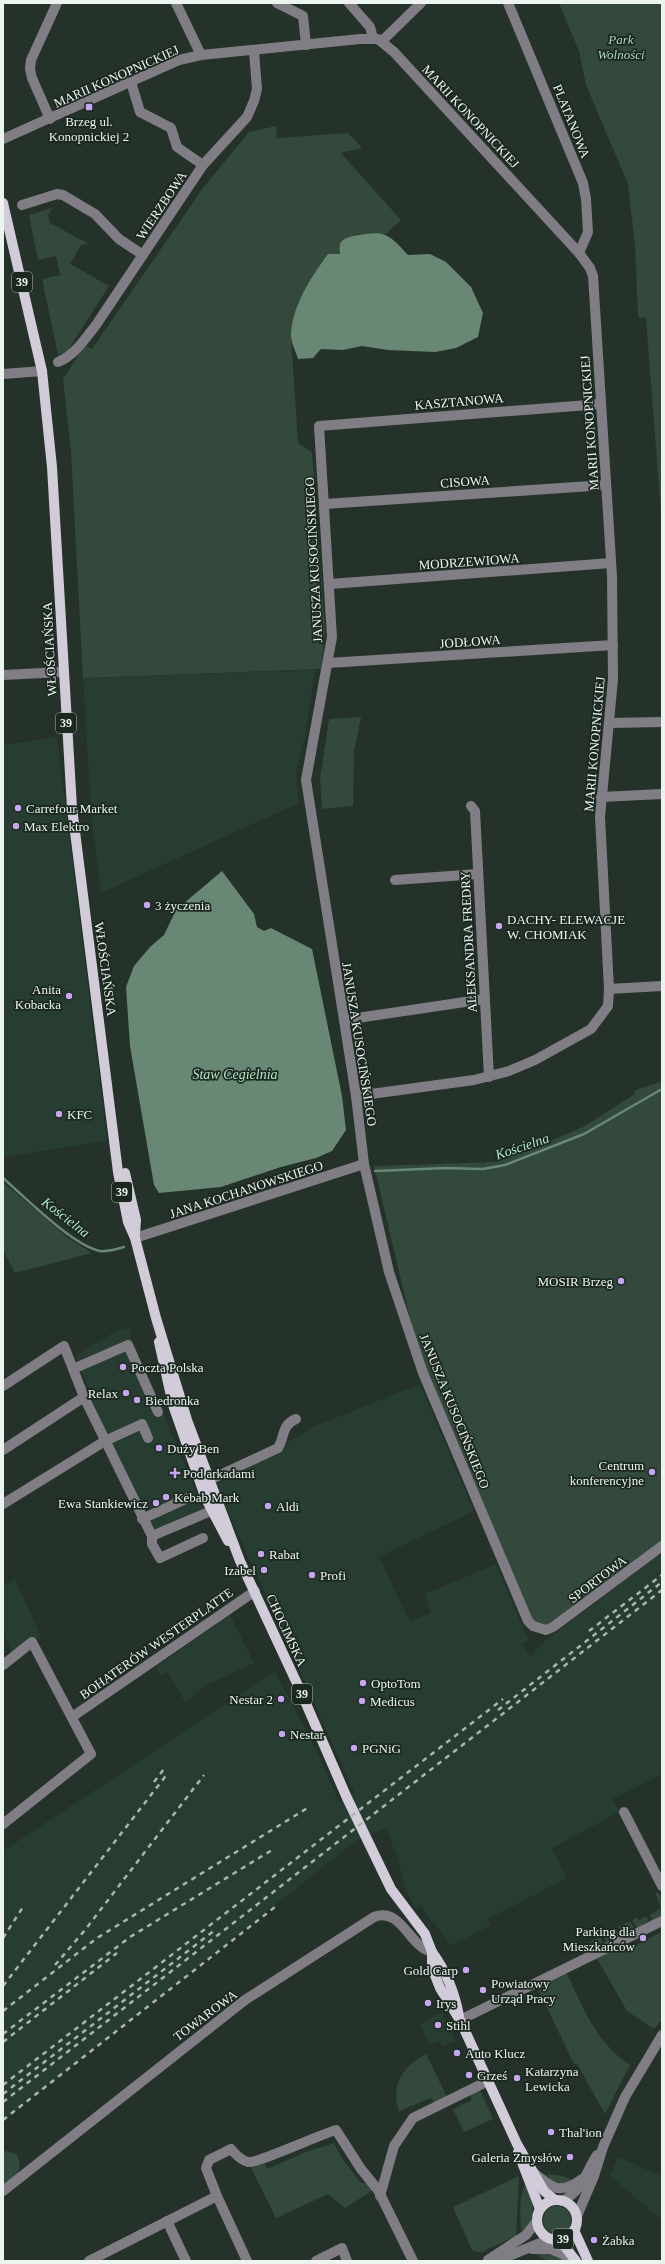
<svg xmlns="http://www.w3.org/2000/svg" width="665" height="2264" font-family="'Times New Roman',serif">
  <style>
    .built { fill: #283d31 }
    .green { fill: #32493b }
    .water { fill: #698775 }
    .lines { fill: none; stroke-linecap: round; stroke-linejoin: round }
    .stream { stroke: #698775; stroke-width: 2.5 }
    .minor { stroke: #807d84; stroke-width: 10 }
    .major { stroke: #d2ccda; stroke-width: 10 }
    .rail { stroke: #aab5af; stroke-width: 2.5; stroke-dasharray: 5 5; stroke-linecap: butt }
    .poi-dot { fill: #c8a6ef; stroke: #1b2820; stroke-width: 1.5 }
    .labels { text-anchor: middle; stroke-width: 3.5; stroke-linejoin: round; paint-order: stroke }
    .shield { fill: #1b2820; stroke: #adb7b1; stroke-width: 1 }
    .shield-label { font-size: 12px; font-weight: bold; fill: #ebf4ef }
    .park-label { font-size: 13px; font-style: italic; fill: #a5dcbb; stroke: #1b2820 }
    .street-label { font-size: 13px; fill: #ebf4ef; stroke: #1b2820 }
    .poi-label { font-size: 13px; fill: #ebf4ef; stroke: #1b2820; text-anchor: start }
    .water-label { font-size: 14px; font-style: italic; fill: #b0e7c6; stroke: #1b2820 }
  </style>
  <rect width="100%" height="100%" fill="#24322a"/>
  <!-- built -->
  <g class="built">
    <polygon points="315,670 305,736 296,775 299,803 101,893 91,810 83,678"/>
    <polygon points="57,737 107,1141 3,1157 3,745"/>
    <polygon points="131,1327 131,1338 204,1510 153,1533 109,1442 76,1356 116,1331"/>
    <polygon points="420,1384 474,1511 379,1557 410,1622 431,1613 425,1594 496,1564 528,1640 522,1644 531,1656 542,1643 662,1552 662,1774 613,1799 619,1812 552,1848 567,1878 488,1919 491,1925 451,1946 421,1906 415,1908 405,1888 398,1859 386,1828 357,1840 3,2121 3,1851 275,1671 318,1754 339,1802 354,1792 222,1498 218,1484 313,1427"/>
    <polygon points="15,1579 41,1636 14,1656 3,1633 3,1585"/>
    <polygon points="230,1615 254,1663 207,1685 185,1702 168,1672 160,1676 156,1667"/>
    <polygon points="442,2013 456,2041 442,2047 439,2041 430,2045 420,2024"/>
    <polygon points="618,2157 662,2176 662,2220 610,2176"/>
  </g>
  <!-- green -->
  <g class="green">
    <polygon points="559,3 662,3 662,528 646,318 638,317 635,245 628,184 586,85 579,51"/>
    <polygon points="276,126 277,138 348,133 362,148 341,153 401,220 386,234 358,234 344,240 340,254 298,303 291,336 298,443 312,452 325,631 321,669 83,678 71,453 63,379 85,345 92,349 203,188 249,132"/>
    <polygon points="52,208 48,215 50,223 89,244 81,245 70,264 109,286 68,350 58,355 42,279 60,275 56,256 38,260 29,215"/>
    <polygon points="361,717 354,751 353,806 322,809 320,779 329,719"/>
    <polygon points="662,1081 662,1546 546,1630 533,1626 423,1373 374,1166 493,1162 536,1147 583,1127 635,1094 634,1091"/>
    <polygon points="3,1182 68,1238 92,1253 15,1273 3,1250"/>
    <polygon points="655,1893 659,1893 662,1899 662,1916 652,1920 650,1915 661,1908"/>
    <polygon points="646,1916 649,1921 637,1928 632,1920 637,1917 639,1920"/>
    <polygon points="630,1921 634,1929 623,1935 618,1927"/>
    <polygon points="662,1928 662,2019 654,2029 627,2011 596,1957 624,1944 627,1950 661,1932 660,1929"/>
    <polygon points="616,1929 620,1937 606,1943 603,1935"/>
    <polygon points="600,1937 604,1944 590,1951 586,1944"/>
    <path d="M566,1972C584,2009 596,2043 630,2065L605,2114L577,2064H574L537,1987Z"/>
    <path d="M426,2054L447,2097L435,2104L431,2098L399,2111C390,2085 403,2066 426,2054Z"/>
    <polygon points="479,2088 493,2119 464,2132 453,2109 472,2100 469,2093"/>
    <polygon points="334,2143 341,2157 361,2183 368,2183 373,2190 345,2208 328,2194 276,2218 249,2164 264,2163 267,2169 306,2152"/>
    <path d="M6,2151L17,2154C24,2173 16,2175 3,2186V2152Z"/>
    <polygon points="545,2174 563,2176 574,2181 557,2185"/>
    <polygon points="519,2176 516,2236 480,2253 472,2250 453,2207"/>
    <path d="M526,2183C534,2205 538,2215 522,2234C520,2220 518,2195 526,2183Z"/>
    <circle cx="557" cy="2220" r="14"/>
    <polygon points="551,2252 566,2261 549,2261 533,2253"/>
  </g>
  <!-- water -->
  <g class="water">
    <path d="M378,233C392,235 399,246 408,255L430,254L446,262L471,287L483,313L478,337L456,348L435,352L388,350L362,346L343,350L321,349L313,358L298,359C296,352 291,343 291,335C292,306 311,277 328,254H340C340,251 339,247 340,244C344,234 369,234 378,233Z"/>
    <polygon points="222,871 254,914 257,927 264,931 271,928 312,949 342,1096 346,1130 332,1151 316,1158 281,1167 221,1187 159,1193 154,1185 130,1046 126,987 134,966 150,947 164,935 176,910"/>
  </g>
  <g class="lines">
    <!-- stream -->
    <g class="stream">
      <polyline points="375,1171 446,1168 483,1169 505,1165 584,1134 662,1089"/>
      <path d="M3,1178C26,1198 72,1245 100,1251C107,1252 117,1249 124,1247"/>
    </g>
    <!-- minor -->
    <g class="minor">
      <polyline points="176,3 201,55"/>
      <polyline points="277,3 303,16 306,45"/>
      <polyline points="349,3 370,27 373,38"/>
      <polyline points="508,3 583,183 586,199 588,232 579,253"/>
      <polyline points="382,41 421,3"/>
      <polyline points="131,82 140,112 171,128 177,147 203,165"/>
      <polyline points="50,119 32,78 30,69 31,60 57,3"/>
      <polyline points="3,139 179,60 201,55 360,39 378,39 394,52 579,253 590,268 593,276 612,576 613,679 600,817 609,989 608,1006 591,1029 535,1060 509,1071 474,1080 356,1096"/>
      <polyline points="22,205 57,194 63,195 95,214 119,239 143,255"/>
      <path d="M58,362C75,355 85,339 96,325L203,165L247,117L254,101L257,89L254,51"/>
      <polyline points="3,374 42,371"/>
      <polyline points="601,404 319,426 332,637 306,780 356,1096 364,1164 389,1272 423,1373 528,1621 533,1626 546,1630 553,1627 662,1546"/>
      <polyline points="325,504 606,485"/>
      <polyline points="330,584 611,563"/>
      <polyline points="328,663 613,645"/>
      <polyline points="3,675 63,672"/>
      <polyline points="609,723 662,722"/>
      <polyline points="601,797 662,794"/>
      <polyline points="471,806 475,811 489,1077"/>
      <polyline points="395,880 478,874"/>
      <polyline points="609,989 662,986"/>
      <polyline points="344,1020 485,999"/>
      <polyline points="135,1238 364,1164"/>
      <polyline points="73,1369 128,1345 158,1412"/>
      <polyline points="3,1386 64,1346 84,1397 152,1536"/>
      <polyline points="3,1450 84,1397"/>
      <path d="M203,1483L278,1448C285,1437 281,1425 296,1419"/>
      <polyline points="3,1504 105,1441 142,1424 148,1438"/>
      <polyline points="142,1519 188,1498"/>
      <polyline points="152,1536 152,1544 160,1558 203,1538"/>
      <polyline points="152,1536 211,1511"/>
      <polyline points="3,1665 32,1642 91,1754 3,1824"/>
      <polyline points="72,1717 255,1591"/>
      <polyline points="624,1812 662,1886"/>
      <polyline points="460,2020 662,1921"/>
      <path d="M534,2173C553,2189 560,2195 582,2179"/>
      <path d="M3,2191L245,2000L374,1917C401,1906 410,1948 432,1952"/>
      <path d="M217,2196L206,2168L209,2160L231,2149C235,2154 241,2160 248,2162C256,2164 321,2134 336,2130L361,2169L378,2190L413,2261"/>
      <polyline points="380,2196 394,2146 413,2118 488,2081"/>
      <path d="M562,2201C583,2191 585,2173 597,2155"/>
      <polyline points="577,2216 594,2176 603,2147 625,2097 662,2035"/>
      <polyline points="167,2221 186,2261"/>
      <polyline points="532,2249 551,2249 575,2260"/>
      <polyline points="488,2260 526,2235 537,2221"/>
      <polyline points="89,2261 217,2196 247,2261"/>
      <polyline points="316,2261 342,2248 347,2261"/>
      <polyline points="488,2261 511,2255 550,2239"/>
    </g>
    <!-- major -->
    <g class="major">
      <polyline points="3,203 42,371 52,467 72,808 118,1172 128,1222 135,1238 156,1318 187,1420 240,1561 301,1692 347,1798 391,1889 425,1934 432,1952 432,1968 440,1988 460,2020 517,2144 544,2191 555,2200"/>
      <polyline points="125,1173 136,1220 135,1234"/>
      <polyline points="159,1342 173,1405 206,1499 228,1541"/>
      <path d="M432,1952C446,1971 455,1994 459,2016"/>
      <polyline points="518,2152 540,2209"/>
      <circle cx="557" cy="2220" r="20"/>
      <polyline points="574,2230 588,2261"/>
      <polyline points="555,2240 565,2247 576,2261"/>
    </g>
    <!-- rail -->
    <g class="rail">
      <polyline points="589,1631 662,1575"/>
      <polyline points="498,1710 662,1582"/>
      <polyline points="154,1782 164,1769"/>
      <polyline points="3,1938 23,1907"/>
      <polyline points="55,1965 85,1930 204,1775"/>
      <polyline points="3,1986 168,1773"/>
      <polyline points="3,2011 97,1938 309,1807"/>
      <polyline points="3,2034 130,1937 272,1850"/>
      <polyline points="3,2042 117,1953"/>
      <polyline points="3,2085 503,1699"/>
      <polyline points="3,2094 215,1930"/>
      <polyline points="3,2102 662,1590"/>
      <polyline points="3,2120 275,1907"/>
    </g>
  </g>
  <!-- markers -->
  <g class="poi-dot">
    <rect x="85" y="103" width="8" height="8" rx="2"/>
    <circle cx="18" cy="808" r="4"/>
    <circle cx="16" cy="826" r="4"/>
    <circle cx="147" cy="905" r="4"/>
    <circle cx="499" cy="926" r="4"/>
    <circle cx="69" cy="996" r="4"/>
    <circle cx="59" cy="1114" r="4"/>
    <circle cx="621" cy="1281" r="4"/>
    <circle cx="123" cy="1367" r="4"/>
    <circle cx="126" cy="1393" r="4"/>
    <circle cx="137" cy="1400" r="4"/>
    <circle cx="159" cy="1448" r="4"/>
    <circle cx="652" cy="1472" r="4"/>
    <path d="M173 1467h4v4h4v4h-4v4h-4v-4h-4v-4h4z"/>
    <circle cx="166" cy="1497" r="4"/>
    <circle cx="156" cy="1503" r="4"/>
    <circle cx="268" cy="1506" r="4"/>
    <circle cx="261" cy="1554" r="4"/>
    <circle cx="264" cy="1570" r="4"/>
    <circle cx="312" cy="1575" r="4"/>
    <circle cx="363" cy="1683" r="4"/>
    <circle cx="281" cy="1699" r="4"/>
    <circle cx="362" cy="1701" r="4"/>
    <circle cx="282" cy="1734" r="4"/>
    <circle cx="354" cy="1748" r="4"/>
    <circle cx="643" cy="1938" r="4"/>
    <circle cx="466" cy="1970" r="4"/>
    <circle cx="483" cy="1990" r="4"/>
    <circle cx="428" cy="2003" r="4"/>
    <circle cx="438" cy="2025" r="4"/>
    <circle cx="457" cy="2053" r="4"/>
    <circle cx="469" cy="2075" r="4"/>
    <circle cx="517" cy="2078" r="4"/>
    <circle cx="551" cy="2132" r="4"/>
    <circle cx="570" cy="2157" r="4"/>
    <circle cx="594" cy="2240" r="4"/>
  </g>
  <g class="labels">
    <!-- shield labels -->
    <g class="shield">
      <rect x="12" y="272" width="20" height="20" rx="3"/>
      <rect x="56" y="713" width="20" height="20" rx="3"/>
      <rect x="112" y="1182" width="20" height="20" rx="3"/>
      <rect x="292" y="1684" width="20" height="20" rx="3"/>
      <rect x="553" y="2229" width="20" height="20" rx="3"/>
    </g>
    <g class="shield-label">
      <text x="22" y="286">39</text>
      <text x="66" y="727">39</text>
      <text x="122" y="1196">39</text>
      <text x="302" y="1698">39</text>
      <text x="563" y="2243">39</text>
    </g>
    <!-- park labels -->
    <g class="park-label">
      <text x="621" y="44">Park<tspan x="621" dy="15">Wolności</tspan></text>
    </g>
    <!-- street labels -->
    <g class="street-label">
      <text transform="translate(116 76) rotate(-24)" y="5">MARII KONOPNICKIEJ</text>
      <text transform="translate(471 116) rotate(47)" y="5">MARII KONOPNICKIEJ</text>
      <text transform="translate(572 121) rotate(68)" y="5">PLATANOWA</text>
      <text transform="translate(161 205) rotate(-56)" y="5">WIERZBOWA</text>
      <text transform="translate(459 401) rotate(-5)" y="5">KASZTANOWA</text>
      <text transform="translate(589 423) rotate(-94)" y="5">MARII KONOPNICKIEJ</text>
      <text transform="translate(465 481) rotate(-4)" y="5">CISOWA</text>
      <text transform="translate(313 560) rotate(-93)" y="5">JANUSZA KUSOCIŃSKIEGO</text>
      <text transform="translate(469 561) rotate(-4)" y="5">MODRZEWIOWA</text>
      <text transform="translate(470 641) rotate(-4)" y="5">JODŁOWA</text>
      <text transform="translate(49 649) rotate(-93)" y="5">WŁOŚCIAŃSKA</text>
      <text transform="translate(594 744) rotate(-85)" y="5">MARII KONOPNICKIEJ</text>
      <text transform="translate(468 942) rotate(-93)" y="5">ALEKSANDRA FREDRY</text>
      <text transform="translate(106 969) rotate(82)" y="5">WŁOŚCIAŃSKA</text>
      <text transform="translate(360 1044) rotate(81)" y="5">JANUSZA KUSOCIŃSKIEGO</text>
      <text transform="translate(246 1189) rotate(-18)" y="5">JANA KOCHANOWSKIEGO</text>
      <text transform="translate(455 1411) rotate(68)" y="5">JANUSZA KUSOCIŃSKIEGO</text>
      <text transform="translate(597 1579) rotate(-37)" y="5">SPORTOWA</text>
      <text transform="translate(287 1630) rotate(65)" y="5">CHOCIMSKA</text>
      <text transform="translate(156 1643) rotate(-35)" y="5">BOHATERÓW WESTERPLATTE</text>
      <text transform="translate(205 2015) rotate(-37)" y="5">TOWAROWA</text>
    </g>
    <!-- poi labels -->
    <g class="poi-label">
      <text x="89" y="126" text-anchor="middle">Brzeg ul.<tspan x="89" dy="15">Konopnickiej 2</tspan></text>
      <text x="26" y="813">Carrefour Market</text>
      <text x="24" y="831">Max Elektro</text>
      <text x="155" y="910">3 życzenia</text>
      <text x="507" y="924">DACHY- ELEWACJE<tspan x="507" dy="15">W. CHOMIAK</tspan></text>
      <text x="61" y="994" text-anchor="end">Anita<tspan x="61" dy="15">Kobacka</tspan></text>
      <text x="67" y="1119">KFC</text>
      <text x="613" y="1286" text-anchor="end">MOSIR Brzeg</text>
      <text x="131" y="1372">Poczta Polska</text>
      <text x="118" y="1398" text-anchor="end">Relax</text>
      <text x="145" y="1405">Biedronka</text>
      <text x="167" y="1453">Duży Ben</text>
      <text x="644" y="1470" text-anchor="end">Centrum<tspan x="644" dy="15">konferencyjne</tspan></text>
      <text x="183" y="1478">Pod arkadami</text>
      <text x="174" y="1502">Kebab Mark</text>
      <text x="148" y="1508" text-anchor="end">Ewa Stankiewicz</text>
      <text x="276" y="1511">Aldi</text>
      <text x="269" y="1559">Rabat</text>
      <text x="256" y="1575" text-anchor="end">Izabel</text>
      <text x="320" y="1580">Profi</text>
      <text x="371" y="1688">OptoTom</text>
      <text x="273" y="1704" text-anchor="end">Nestar 2</text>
      <text x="370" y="1706">Medicus</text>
      <text x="290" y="1739">Nestar</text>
      <text x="362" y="1753">PGNiG</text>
      <text x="635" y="1936" text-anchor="end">Parking dla<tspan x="635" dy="15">Mieszkańców</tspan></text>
      <text x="458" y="1975" text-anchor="end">Gold Carp</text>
      <text x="491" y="1988">Powiatowy<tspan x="491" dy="15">Urząd Pracy</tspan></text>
      <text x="436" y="2008">Irys</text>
      <text x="446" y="2030">Stihl</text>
      <text x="465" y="2058">Auto Klucz</text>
      <text x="525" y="2076">Katarzyna<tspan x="525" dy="15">Lewicka</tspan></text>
      <text x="477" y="2080">Grześ</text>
      <text x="559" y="2137">Thal'ion</text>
      <text x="562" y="2162" text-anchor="end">Galeria Zmysłów</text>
      <text x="602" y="2245">Żabka</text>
    </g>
    <!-- water labels -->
    <g class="water-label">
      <text x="235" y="1079">Staw Cegielnia</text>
      <text transform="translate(522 1146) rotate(-19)" y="5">Kościelna</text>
      <text transform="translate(66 1217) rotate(38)" y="5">Kościelna</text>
    </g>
  </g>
  <!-- border -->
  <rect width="665" height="2264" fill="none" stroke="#ebf4ef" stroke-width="8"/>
</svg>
